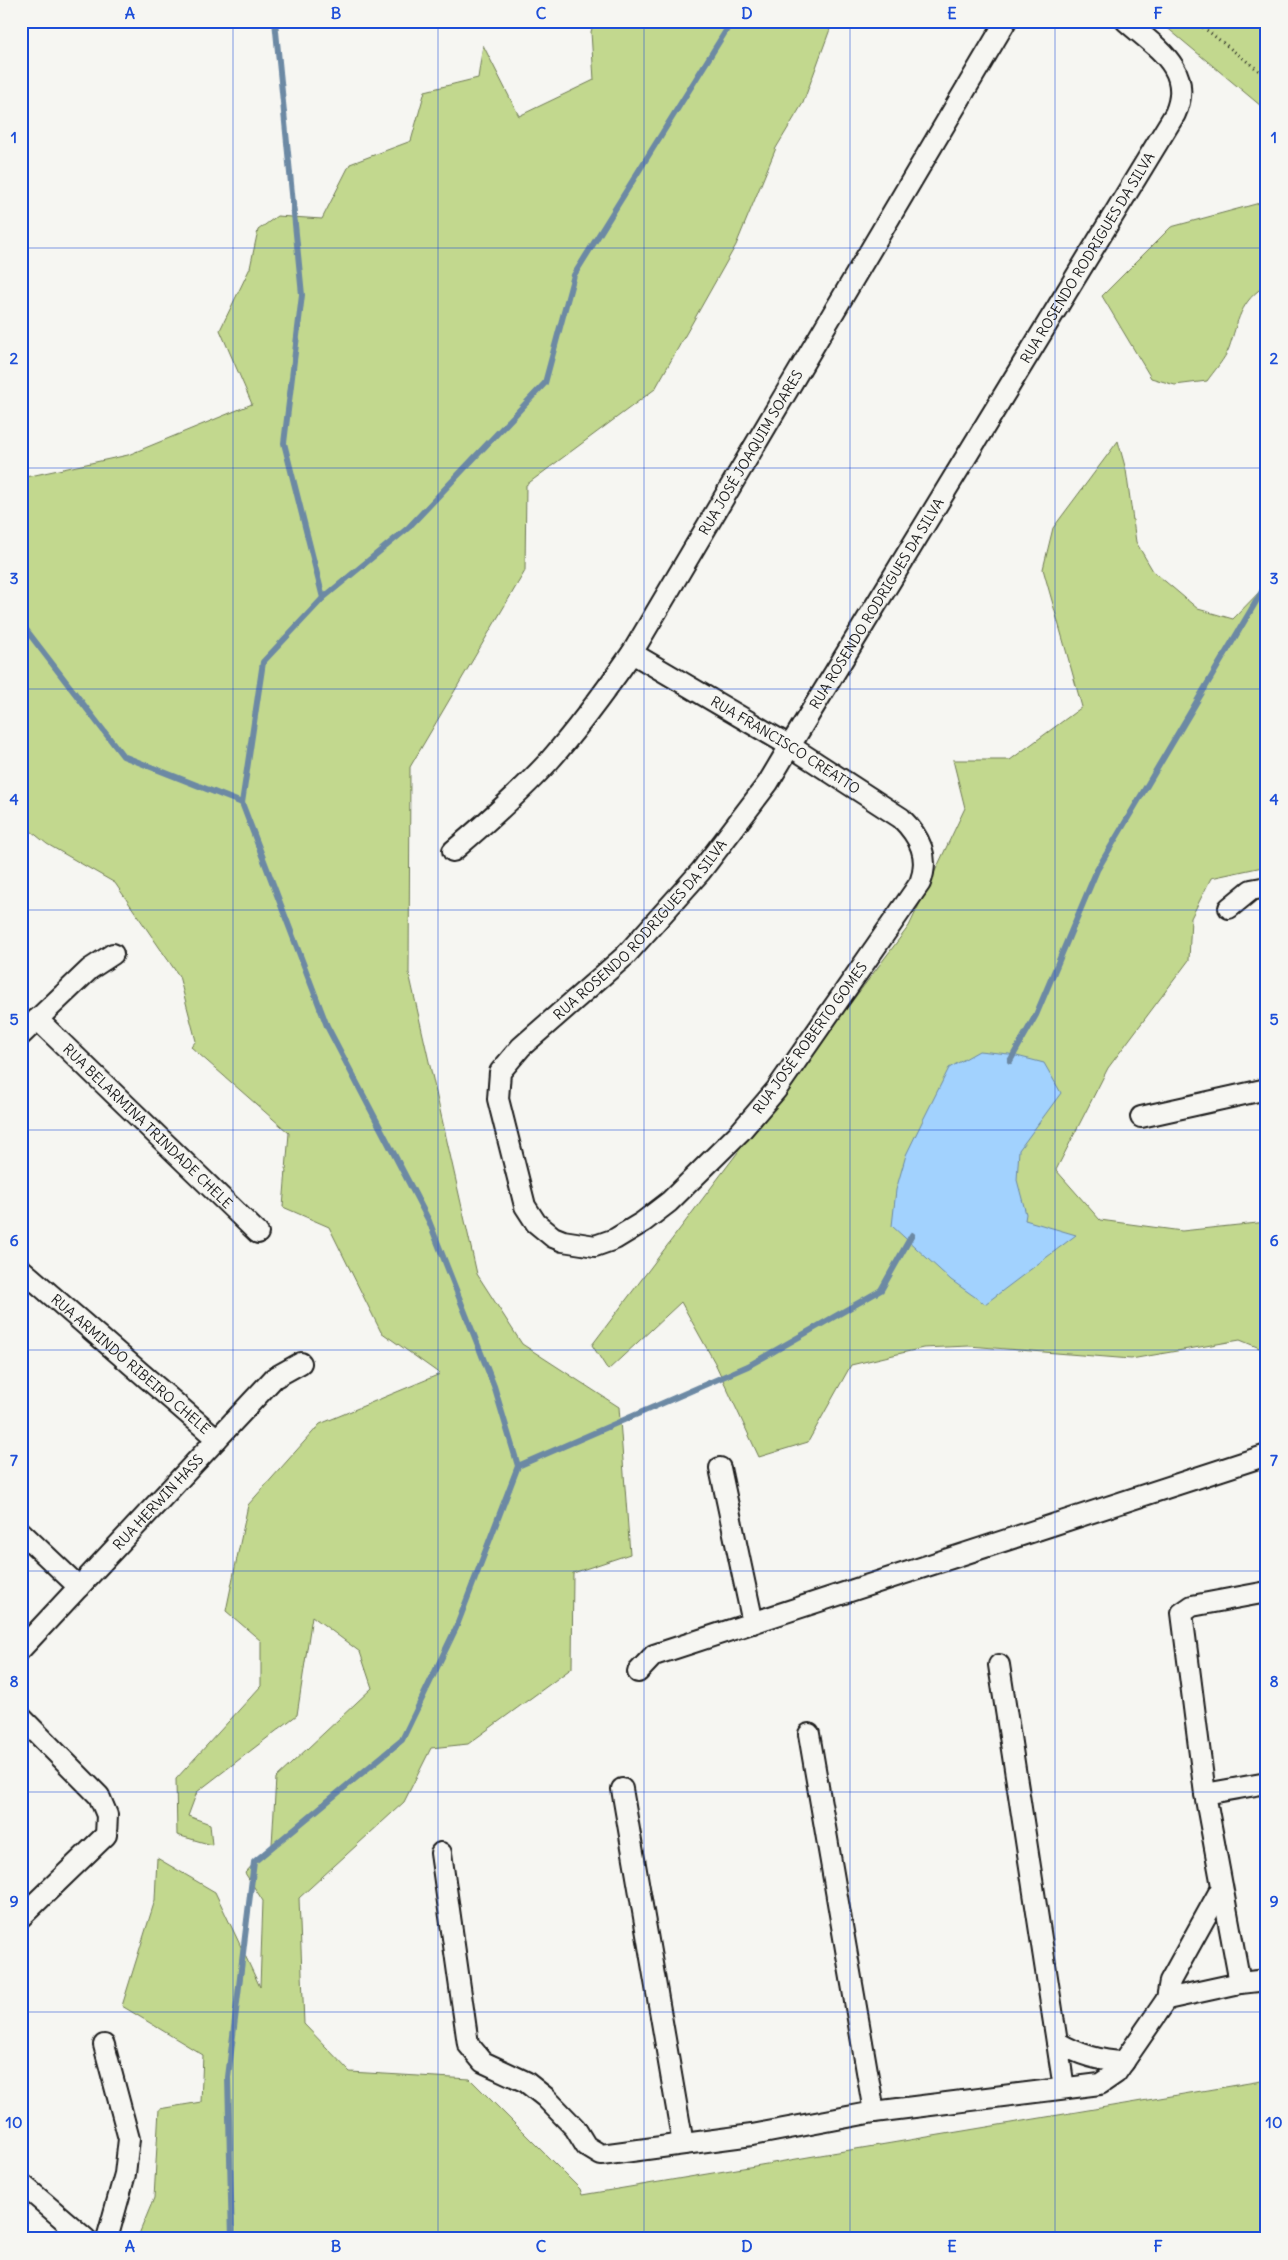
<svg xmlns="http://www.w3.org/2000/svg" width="1288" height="2260" font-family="Delius,sans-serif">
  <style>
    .green { fill: #c2d88e; stroke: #6f7a55 }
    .water { fill: #a2d2fe; stroke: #6c89a4 }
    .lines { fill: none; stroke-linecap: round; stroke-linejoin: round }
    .stream { stroke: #6c89a4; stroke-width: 6 }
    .minor-casing { stroke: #1c1c1c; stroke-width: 24 }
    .path { stroke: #1c1c1c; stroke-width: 3; stroke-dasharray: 1 4; stroke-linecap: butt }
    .minor { stroke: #f6f6f2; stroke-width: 20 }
    .grid { fill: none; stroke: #1d4ed8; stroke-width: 1; stroke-opacity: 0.55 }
    .labels { text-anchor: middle; stroke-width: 4; stroke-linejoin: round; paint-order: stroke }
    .street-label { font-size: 14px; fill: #1c1c1c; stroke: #f6f6f2 }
    .neatline { fill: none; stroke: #1d4ed8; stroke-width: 2 }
    .grid-label { font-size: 16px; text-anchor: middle; font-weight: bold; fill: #1d4ed8 }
  </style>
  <rect width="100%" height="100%" fill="#f6f6f2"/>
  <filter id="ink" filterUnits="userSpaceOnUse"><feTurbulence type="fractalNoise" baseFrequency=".02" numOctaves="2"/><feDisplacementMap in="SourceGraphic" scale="10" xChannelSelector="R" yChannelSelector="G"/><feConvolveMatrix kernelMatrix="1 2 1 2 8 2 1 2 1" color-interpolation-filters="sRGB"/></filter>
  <g filter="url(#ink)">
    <!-- green -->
    <g class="green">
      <polygon points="594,21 833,21 803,103 776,148 736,245 655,389 526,485 525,571 410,767 409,973 477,1274 522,1344 619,1407 630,1554 573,1573 572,1668 468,1744 431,1748 404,1802 299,1898 304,2024 350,2072 470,2079 580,2189 582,2195 1267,2080 1267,2239 137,2239 154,2198 159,2109 201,2102 203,2055 122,2006 155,1900 157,1858 215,1892 260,1987 263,1901 245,1873 272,1844 276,1778 372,1688 360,1652 312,1616 297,1715 197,1792 188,1816 210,1824 212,1845 177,1835 176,1779 261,1686 261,1641 226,1611 248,1505 320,1424 440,1374 381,1332 329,1227 283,1207 289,1133 191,1047 196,1041 179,976 115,883 47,844 21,823 21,478 128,455 252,404 220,330 250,268 258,230 277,216 322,219 350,164 411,141 425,91 478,78 483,45 519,116 594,80 591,32"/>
      <polygon points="1159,21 1267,21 1267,111"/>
      <path d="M1267,201V285C1240,300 1238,322 1229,348C1225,359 1214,371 1207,381L1175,385L1151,378L1102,296L1171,227Z"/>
      <polygon points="1118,441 1126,470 1136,542 1153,571 1198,609 1233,619 1267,584 1267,866 1211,878 1191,918 1189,960 1108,1068 1056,1170 1100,1220 1182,1231 1267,1222 1267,1351 1240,1340 1131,1359 969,1346 923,1348 851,1365 808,1442 759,1457 715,1363 681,1302 608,1370 592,1345 909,926 965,808 953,760 1010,760 1082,707 1043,569 1053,528"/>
    </g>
    <!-- water -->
    <polygon class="water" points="979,1051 1009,1054 1044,1063 1061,1093 1019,1150 1017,1180 1026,1214 1025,1220 1076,1235 985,1304 951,1280 892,1226 896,1190 906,1155 922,1122 949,1068"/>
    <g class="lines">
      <!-- stream -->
      <g class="stream">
        <polyline points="275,21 302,295 284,443 323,598"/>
        <polyline points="21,623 123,756 242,803"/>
        <polyline points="1010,1061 1036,1015 1097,870 1267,583"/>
        <polyline points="518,1466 494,1386 429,1221 327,1026 242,803 263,662 323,598 408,528 545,383 574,275 732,21"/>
        <polyline points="232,2239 228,2077 254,1862 402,1740 456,1628 518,1466 748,1366 881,1290 912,1235"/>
      </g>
      <defs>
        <g id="minor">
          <path id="s1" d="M632,653L790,746L901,818C920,837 930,857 920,883L776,1090L740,1132L669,1202L643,1222L615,1239L595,1246L563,1241L553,1237L536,1223L525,1206L498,1099L500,1072L521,1047L625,956L701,871L768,783L790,746L1175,114C1195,69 1155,47 1126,21"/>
          <path id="s2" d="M453,851C487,822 520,793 550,760C580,726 606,690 632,653L1006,21"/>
          <polyline points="1229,908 1251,890 1267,887"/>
          <path id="s3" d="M37,1019L258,1233"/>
          <polyline points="21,1035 90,969 113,954"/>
          <polyline points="1141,1117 1267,1089"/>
          <path id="s4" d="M21,1269L217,1439"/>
          <polyline points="720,1468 753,1623"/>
          <polyline points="21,1532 79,1587"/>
          <path id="s5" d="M21,1649L274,1378L301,1363"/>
          <polyline points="999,1665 1064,2088"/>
          <polyline points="638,1672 654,1655 1267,1455"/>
          <polyline points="21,1717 99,1796 107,1815 106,1835 21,1917"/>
          <polyline points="809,1734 874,2112"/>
          <polyline points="622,1789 683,2144"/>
          <polyline points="1205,1794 1267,1783"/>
          <polyline points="441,1853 468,2044 483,2062 526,2082 545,2097 575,2128 586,2146 601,2155 752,2135 874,2112 1100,2084 1116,2073 1167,1999 1240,1983 1267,1980"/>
          <polyline points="1240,1983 1205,1794 1182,1613 1192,1606 1267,1592"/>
          <polyline points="1167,1999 1170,1981 1222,1887"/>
          <path d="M1057,2042C1079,2055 1099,2061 1124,2062"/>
          <polyline points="104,2045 129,2139 125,2174 107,2239"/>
          <polyline points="21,2183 86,2239"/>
        </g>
      </defs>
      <!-- minor casing -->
      <use href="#minor" class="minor-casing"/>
      <!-- path -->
      <polyline class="path" points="1195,21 1267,77"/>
      <!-- minor -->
      <use href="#minor" class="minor"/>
    </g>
  </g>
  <!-- grid -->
  <path class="grid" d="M233,21V2239M438,21V2239M644,21V2239M850,21V2239M1055,21V2239M21,248H1267M21,468H1267M21,689H1267M21,910H1267M21,1130H1267M21,1350H1267M21,1571H1267M21,1792H1267M21,2012H1267"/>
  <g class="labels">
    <!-- street labels -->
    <g class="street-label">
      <text dy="5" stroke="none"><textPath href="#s1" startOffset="2115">RUA ROSENDO RODRIGUES DA SILVA</textPath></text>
      <text dy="5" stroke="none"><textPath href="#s2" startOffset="501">RUA JOSÉ JOAQUIM SOARES</textPath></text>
      <text dy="5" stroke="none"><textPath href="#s1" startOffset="1710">RUA ROSENDO RODRIGUES DA SILVA</textPath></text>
      <text dy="5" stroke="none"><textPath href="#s1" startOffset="179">RUA FRANCISCO CREATTO</textPath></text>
      <text dy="5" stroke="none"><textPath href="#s1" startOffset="1305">RUA ROSENDO RODRIGUES DA SILVA</textPath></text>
      <text transform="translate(810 1038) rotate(-54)" y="5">RUA JOSÉ ROBERTO GOMES</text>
      <text dy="5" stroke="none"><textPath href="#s3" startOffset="154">RUA BELARMINA TRINDADE CHELE</textPath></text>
      <text dy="5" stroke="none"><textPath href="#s4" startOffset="145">RUA ARMINDO RIBEIRO CHELE</textPath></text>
      <text dy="5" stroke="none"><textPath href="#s5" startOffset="201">RUA HERWIN HASS</textPath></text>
    </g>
  </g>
  <!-- margin -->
  <rect width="1288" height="2260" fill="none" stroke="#f6f6f2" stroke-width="55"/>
  <rect x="28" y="28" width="1232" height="2204" class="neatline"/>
  <g class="grid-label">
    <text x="130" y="19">A</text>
    <text x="336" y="19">B</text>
    <text x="541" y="19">C</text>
    <text x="747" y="19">D</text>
    <text x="952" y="19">E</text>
    <text x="1158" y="19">F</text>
    <text x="14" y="143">1</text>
    <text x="1274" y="143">1</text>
    <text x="14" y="364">2</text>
    <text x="1274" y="364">2</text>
    <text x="14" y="584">3</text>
    <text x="1274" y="584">3</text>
    <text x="14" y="805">4</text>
    <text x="1274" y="805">4</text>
    <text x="14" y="1025">5</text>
    <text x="1274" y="1025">5</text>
    <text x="14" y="1246">6</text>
    <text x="1274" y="1246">6</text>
    <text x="14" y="1466">7</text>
    <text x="1274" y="1466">7</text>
    <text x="14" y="1687">8</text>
    <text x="1274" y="1687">8</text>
    <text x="14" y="1907">9</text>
    <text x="1274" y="1907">9</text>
    <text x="14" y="2128">10</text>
    <text x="1274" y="2128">10</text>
    <text x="130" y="2252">A</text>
    <text x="336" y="2252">B</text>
    <text x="541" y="2252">C</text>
    <text x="747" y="2252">D</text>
    <text x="952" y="2252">E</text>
    <text x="1158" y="2252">F</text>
  </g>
</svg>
